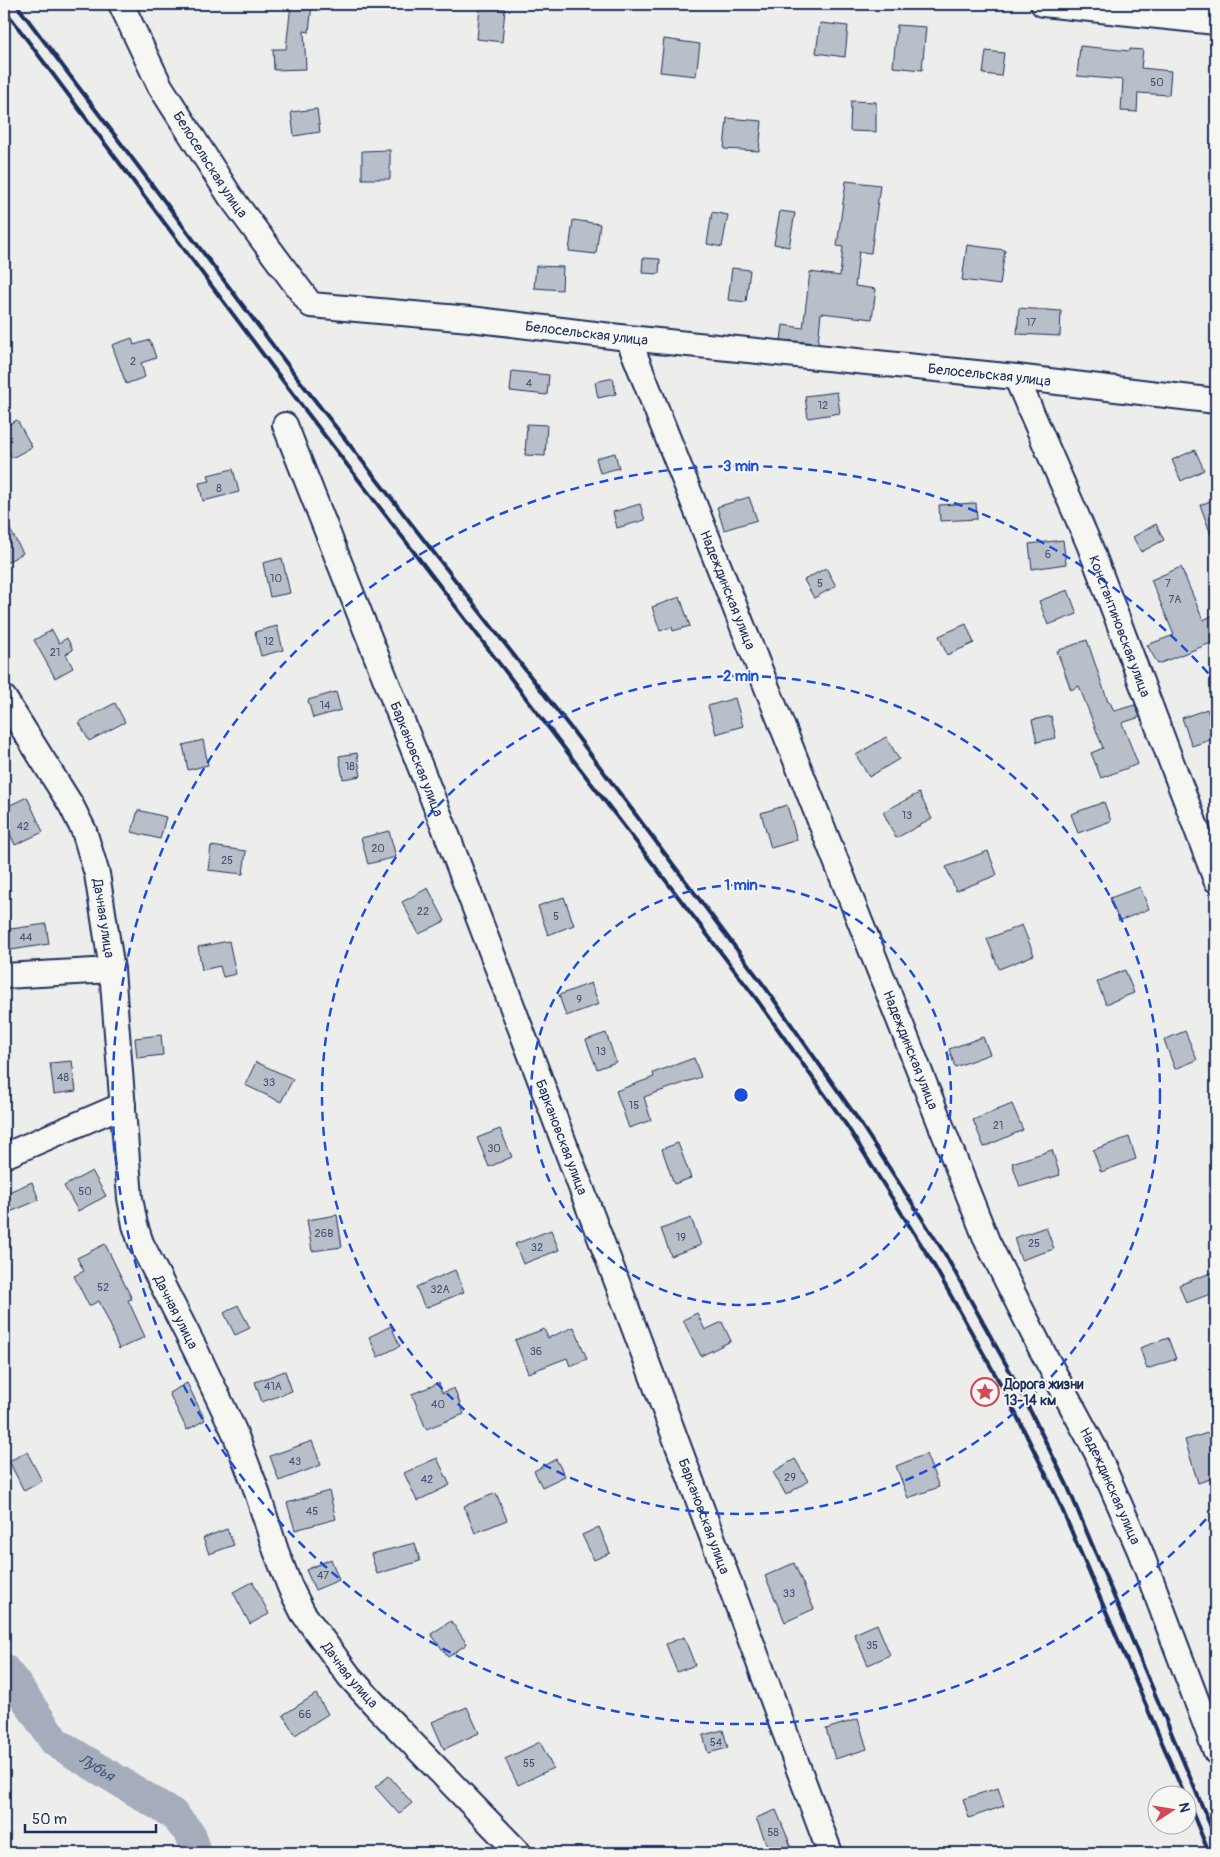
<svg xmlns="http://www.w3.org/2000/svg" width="1220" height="1857" font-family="Pangolin,sans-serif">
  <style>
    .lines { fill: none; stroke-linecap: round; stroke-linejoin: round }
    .river { stroke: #a5acbc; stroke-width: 31 }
    .building { fill: #b9bfc8; stroke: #1b2f5e }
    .minor-casing { stroke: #1b2f5e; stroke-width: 28 }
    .minor { stroke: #f6f6f2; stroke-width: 24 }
    .rail { stroke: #1b2f5e; stroke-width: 4 }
    .ring { fill: none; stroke: #1d4ed8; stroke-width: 2.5; stroke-dasharray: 9 6 }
    .labels { text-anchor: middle; stroke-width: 4; stroke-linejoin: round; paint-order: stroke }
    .number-label { font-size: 11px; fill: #425378 }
    .street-label { font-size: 14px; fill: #1b2f5e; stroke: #f6f6f2 }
    .poi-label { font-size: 14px; font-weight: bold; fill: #1b2f5e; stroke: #f6f6f2; text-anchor: start }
    .water-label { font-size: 15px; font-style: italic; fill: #44547a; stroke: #f6f6f2 }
    .centre { fill: #1d4ed8; stroke: #f6f6f2; stroke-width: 2.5 }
    .ring-label { font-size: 15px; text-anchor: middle; font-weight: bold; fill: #1d4ed8; stroke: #f6f6f2; stroke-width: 4; stroke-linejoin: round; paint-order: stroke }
  </style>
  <rect width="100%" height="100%" fill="#edeeec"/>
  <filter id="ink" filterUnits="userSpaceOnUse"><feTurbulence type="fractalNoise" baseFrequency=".02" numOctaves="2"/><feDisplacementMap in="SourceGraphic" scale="10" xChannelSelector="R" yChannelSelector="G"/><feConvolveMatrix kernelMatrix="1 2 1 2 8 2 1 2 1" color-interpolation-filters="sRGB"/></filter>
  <g filter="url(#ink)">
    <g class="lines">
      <!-- river -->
      <path class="river" id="s1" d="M4,1669L16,1684L55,1742L173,1814L191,1835L196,1853"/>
    </g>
    <!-- building -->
    <g class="building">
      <polygon points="291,4 312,4 309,32 304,31 306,69 274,70 273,49 286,49"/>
      <polygon points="480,7 505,9 502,42 477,39"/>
      <polygon points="820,23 848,26 845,57 816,53"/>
      <polygon points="897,25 926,27 922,70 893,67"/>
      <polygon points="664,39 700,44 696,76 660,72"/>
      <polygon points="1080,46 1130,51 1130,49 1143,50 1141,68 1171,71 1169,95 1138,93 1137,112 1121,111 1123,80 1077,76"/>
      <polygon points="986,51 1004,53 1001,76 983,74"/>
      <polygon points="851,101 876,102 876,132 850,131"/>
      <polygon points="317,109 320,132 294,136 291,112"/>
      <polygon points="727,118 762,121 759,151 724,149"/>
      <polygon points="390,150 390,179 362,179 362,151"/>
      <polygon points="846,181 880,185 871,253 859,252 855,286 876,289 872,319 821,313 818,343 781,340 783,325 803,328 810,272 840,276 843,247 837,246"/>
      <polygon points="780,211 795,213 789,247 774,244"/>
      <polygon points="712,212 728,215 722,247 707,244"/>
      <polygon points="573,220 600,224 596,254 569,251"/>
      <polygon points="967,245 1005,250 1000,285 962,280"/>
      <polygon points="643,258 660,259 659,274 642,273"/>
      <polygon points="536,266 563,267 562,290 534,288"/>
      <polygon points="732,268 750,270 746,302 728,300"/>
      <polygon points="1019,308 1061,311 1060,336 1017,334"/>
      <polygon points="132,338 134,345 150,340 156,358 141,363 145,377 126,384 112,345"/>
      <polygon points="512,371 549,375 547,395 510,391"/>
      <polygon points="613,378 616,394 598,398 595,382"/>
      <polygon points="837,392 840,413 808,418 805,396"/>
      <polygon points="17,420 32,447 12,458 4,443 4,427"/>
      <polygon points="527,424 547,425 545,456 525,455"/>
      <polygon points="1195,450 1204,470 1181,481 1172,460"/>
      <polygon points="615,453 619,468 600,473 596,458"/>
      <polygon points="233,469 239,492 203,501 199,483 210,481 208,475"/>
      <polygon points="749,497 757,520 724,530 717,507"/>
      <polygon points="1216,499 1216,545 1215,545 1200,505"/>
      <polygon points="976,503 977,519 940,521 939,505"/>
      <polygon points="640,504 645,520 617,528 613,512"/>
      <polygon points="4,519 23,553 4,564"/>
      <polygon points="1156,524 1164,540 1141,552 1133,537"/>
      <polygon points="1063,540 1066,564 1032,569 1029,544"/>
      <polygon points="282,558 290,593 270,597 263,563"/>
      <polygon points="1181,567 1203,620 1216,614 1216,641 1158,664 1147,645 1174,635 1151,580"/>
      <polygon points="826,568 836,586 814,598 804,580"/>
      <polygon points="1068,590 1077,614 1048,625 1039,601"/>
      <polygon points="680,597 690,626 673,631 672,627 660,631 652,607"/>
      <polygon points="966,624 974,643 947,655 939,636"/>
      <polygon points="277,626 283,650 261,656 255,632"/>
      <polygon points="52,630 59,643 67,638 73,650 66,654 73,668 55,678 34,640"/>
      <polygon points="1087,640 1108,702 1110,702 1114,711 1135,705 1140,717 1122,723 1138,764 1101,778 1091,753 1103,748 1079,686 1071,690 1057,651"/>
      <polygon points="336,692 341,710 313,718 308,700"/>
      <polygon points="735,698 743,726 716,734 708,706"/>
      <polygon points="115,703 125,722 89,741 79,722"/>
      <polygon points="1207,709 1216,738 1192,746 1182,718"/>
      <polygon points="1051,716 1056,738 1037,742 1032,720"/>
      <polygon points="886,737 899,759 869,777 856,755"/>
      <polygon points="203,740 208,765 188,770 183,745"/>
      <polygon points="357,753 361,776 343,779 339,756"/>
      <polygon points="919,793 932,819 896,838 883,812"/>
      <polygon points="27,797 43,832 15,845 4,820 4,808"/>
      <polygon points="1104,802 1111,821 1078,833 1071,814"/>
      <polygon points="787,805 797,840 771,848 761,813"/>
      <polygon points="138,810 166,817 160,839 132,832"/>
      <polygon points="389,831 396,857 368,864 361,838"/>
      <polygon points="211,846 246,851 243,874 208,870"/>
      <polygon points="988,851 997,875 956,891 946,867"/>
      <polygon points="1140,887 1149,909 1119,921 1110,898"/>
      <polygon points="428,888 445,921 419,934 402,902"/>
      <polygon points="564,897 574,925 548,935 538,906"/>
      <polygon points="46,924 49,944 5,951 4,930"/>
      <polygon points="1022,925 1034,955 999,969 987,939"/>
      <polygon points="229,941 236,974 223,977 220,966 202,970 198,947"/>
      <polygon points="1125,970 1134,993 1106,1004 1097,982"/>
      <polygon points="591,983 599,1004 566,1016 559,995"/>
      <polygon points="1185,1031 1197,1060 1175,1069 1164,1040"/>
      <polygon points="606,1033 616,1062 597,1069 586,1040"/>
      <polygon points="161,1035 163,1055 137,1058 135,1038"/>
      <polygon points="983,1037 990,1054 955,1067 949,1049"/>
      <polygon points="694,1058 701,1077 644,1097 651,1120 629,1128 616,1091 654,1077 653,1073"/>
      <polygon points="72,1061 76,1091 54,1094 50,1063"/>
      <polygon points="256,1062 293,1079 281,1102 245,1085"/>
      <polygon points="1012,1104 1023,1130 984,1147 973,1120"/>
      <polygon points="500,1129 512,1157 489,1167 477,1138"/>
      <polygon points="1129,1137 1136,1159 1101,1172 1093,1150"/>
      <polygon points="678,1143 691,1178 674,1184 662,1149"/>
      <polygon points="1052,1150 1060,1175 1020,1187 1012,1163"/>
      <polygon points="92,1171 106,1196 78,1211 64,1186"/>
      <polygon points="32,1182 39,1200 10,1212 4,1194"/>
      <polygon points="337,1215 342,1247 312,1251 307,1220"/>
      <polygon points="691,1218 701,1245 671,1256 661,1229"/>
      <polygon points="1046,1227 1054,1249 1021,1260 1014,1238"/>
      <polygon points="551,1230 559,1250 523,1264 515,1244"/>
      <polygon points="105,1244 132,1299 128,1300 145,1337 119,1349 112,1332 113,1331 99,1301 89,1306 74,1276 84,1271 77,1258"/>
      <polygon points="455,1270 464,1292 425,1308 416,1287"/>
      <polygon points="1216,1271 1216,1292 1186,1303 1179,1285"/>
      <polygon points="238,1305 250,1328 235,1335 224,1313"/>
      <polygon points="697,1313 705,1330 722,1322 731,1341 701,1356 683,1320"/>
      <polygon points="391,1326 400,1346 378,1357 369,1337"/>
      <polygon points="574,1327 587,1359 570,1366 567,1358 528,1373 515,1340 544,1329 548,1338"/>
      <polygon points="1168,1338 1176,1359 1147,1369 1140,1348"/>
      <polygon points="285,1371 292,1391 262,1402 255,1382"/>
      <polygon points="187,1383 205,1420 187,1430 169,1393"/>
      <polygon points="439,1383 442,1393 454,1388 464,1414 426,1429 412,1394"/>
      <polygon points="1211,1432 1216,1450 1216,1477 1198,1483 1185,1440"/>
      <polygon points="312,1441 321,1465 279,1481 270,1456"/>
      <polygon points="27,1452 42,1481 24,1491 9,1461"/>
      <polygon points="926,1454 939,1487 908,1498 896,1466"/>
      <polygon points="437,1458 450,1485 417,1501 404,1473"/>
      <polygon points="556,1459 565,1476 542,1487 534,1471"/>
      <polygon points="795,1459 808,1481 786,1495 773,1472"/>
      <polygon points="329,1491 336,1519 295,1530 287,1503"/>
      <polygon points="496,1493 507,1520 475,1533 464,1506"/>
      <polygon points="599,1527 610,1553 594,1560 582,1535"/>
      <polygon points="227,1529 234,1545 209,1554 203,1538"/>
      <polygon points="415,1543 420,1561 377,1574 371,1554"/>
      <polygon points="331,1559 339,1580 315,1590 306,1570"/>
      <polygon points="794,1563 814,1609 785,1622 765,1576"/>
      <polygon points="253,1582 269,1614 250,1624 233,1592"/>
      <polygon points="451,1621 467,1644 448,1657 431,1634"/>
      <polygon points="877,1624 890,1655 868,1665 854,1634"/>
      <polygon points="684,1637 695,1665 677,1672 666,1644"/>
      <polygon points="316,1694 328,1714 295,1735 283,1715"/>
      <polygon points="467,1707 479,1733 444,1749 432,1722"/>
      <polygon points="858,1719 867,1749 835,1759 826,1729"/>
      <polygon points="723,1730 728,1748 708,1753 703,1735"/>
      <polygon points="540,1742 553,1768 518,1785 505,1759"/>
      <polygon points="389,1776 412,1803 399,1814 375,1787"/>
      <polygon points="998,1788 1004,1806 969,1818 963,1799"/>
      <polygon points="776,1810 791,1846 770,1853 756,1818"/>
    </g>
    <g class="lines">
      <defs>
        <g id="minor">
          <path id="s2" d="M121,4L160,86L230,196L311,305L470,319L628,338L1016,377L1216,401"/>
          <polyline points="1043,4 1216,22"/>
          <path id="s3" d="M628,338L987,1241L1041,1349L1096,1451L1140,1551L1216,1752"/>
          <path id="s4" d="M1016,377L1089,544L1216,880"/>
          <path id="s5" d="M285,425L444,827L620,1290L830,1853"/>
          <path id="s6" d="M4,698L71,805L84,831L97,874L112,970L130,1198L135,1225L141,1243L196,1351L234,1431L255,1486L276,1551L290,1587L303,1613L349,1676L377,1707L519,1853"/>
          <polyline points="4,976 112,970"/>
          <polyline points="4,1156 123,1105"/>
        </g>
      </defs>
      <!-- minor casing -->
      <use href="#minor" class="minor-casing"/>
      <!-- minor -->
      <use href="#minor" class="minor"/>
      <!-- rail -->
      <g class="rail">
        <polyline points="16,4 296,376 573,731 765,987 857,1118 945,1254 1018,1386 1067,1485 1216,1839"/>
        <polyline points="4,9 289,389 755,997 847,1126 932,1262 1005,1392 1056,1495 1184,1794"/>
        <polyline points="1188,1802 1209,1853"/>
      </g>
    </g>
  </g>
  <!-- distance rings -->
  <g class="ring">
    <circle cx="741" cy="1095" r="210"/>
    <circle cx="741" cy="1095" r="419"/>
    <path d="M1216 1508A629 629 0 1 1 1216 682"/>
  </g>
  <!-- icons -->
  <defs>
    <symbol id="sight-ring" viewBox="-11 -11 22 22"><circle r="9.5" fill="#f6f6f2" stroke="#d1495b" stroke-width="1.5"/><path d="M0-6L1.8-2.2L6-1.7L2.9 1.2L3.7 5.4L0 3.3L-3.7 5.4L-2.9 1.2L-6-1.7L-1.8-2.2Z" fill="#d1495b"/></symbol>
  </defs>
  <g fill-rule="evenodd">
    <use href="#sight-ring" x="969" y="1376" width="32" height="32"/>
  </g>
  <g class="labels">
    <!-- number labels -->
    <g class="number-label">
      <text x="1157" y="86">50</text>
      <text x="1031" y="326">17</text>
      <text x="133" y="365">2</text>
      <text x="529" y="387">4</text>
      <text x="823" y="409">12</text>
      <text x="219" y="492">8</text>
      <text x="1048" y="558">6</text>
      <text x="276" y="582">10</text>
      <text x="820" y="587">5</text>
      <text x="1168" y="587">7</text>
      <text x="1175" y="603">7А</text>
      <text x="269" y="645">12</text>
      <text x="55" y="656">21</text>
      <text x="325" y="709">14</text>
      <text x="350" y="770">18</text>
      <text x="907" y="819">13</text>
      <text x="23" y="830">42</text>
      <text x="378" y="852">20</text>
      <text x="227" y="864">25</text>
      <text x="423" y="915">22</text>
      <text x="556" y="920">5</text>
      <text x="26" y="941">44</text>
      <text x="579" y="1003">9</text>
      <text x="601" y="1055">13</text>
      <text x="63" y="1081">48</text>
      <text x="269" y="1086">33</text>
      <text x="634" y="1109">15</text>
      <text x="998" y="1129">21</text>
      <text x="494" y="1152">30</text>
      <text x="85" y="1195">50</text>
      <text x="324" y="1237">26В</text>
      <text x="681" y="1241">19</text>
      <text x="1034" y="1247">25</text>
      <text x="537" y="1251">32</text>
      <text x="103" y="1291">52</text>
      <text x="440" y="1293">32А</text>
      <text x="536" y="1355">36</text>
      <text x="273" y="1390">41А</text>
      <text x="438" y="1408">40</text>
      <text x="295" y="1465">43</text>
      <text x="790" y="1481">29</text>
      <text x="427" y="1483">42</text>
      <text x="312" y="1515">45</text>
      <text x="323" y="1579">47</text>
      <text x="789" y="1597">33</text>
      <text x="872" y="1649">35</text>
      <text x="305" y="1718">66</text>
      <text x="716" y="1746">54</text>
      <text x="529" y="1767">55</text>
      <text x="773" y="1836">58</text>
    </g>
    <!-- street labels -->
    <g class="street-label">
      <text dy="5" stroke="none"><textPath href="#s2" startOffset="184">Белосельская улица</textPath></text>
      <text dy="5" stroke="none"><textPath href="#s2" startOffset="634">Белосельская улица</textPath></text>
      <text dy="5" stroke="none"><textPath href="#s2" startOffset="1039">Белосельская улица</textPath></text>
      <text dy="5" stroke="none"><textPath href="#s3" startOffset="271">Надеждинская улица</textPath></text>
      <text dy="5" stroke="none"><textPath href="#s4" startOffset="270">Константиновская улица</textPath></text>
      <text dy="5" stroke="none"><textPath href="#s5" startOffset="359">Баркановская улица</textPath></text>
      <text dy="5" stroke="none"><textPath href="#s6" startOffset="245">Дачная улица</textPath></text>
      <text dy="5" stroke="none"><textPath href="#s3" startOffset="766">Надеждинская улица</textPath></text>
      <text dy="5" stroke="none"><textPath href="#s5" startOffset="764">Баркановская улица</textPath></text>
      <text dy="5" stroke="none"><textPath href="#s6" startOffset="650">Дачная улица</textPath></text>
      <text dy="5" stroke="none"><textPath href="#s3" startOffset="1246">Надеждинская улица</textPath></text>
      <text dy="5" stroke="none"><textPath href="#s5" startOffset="1169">Баркановская улица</textPath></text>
      <text dy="5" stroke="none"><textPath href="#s6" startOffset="1055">Дачная улица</textPath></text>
    </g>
    <!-- poi labels -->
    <g class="poi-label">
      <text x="1004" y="1389">Дорога жизни<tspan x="1004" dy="16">13-14 км</tspan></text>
    </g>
    <!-- water labels -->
    <g class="water-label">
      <text dy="5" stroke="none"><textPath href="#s1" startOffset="138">Лубья</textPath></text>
    </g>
  </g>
  <circle cx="741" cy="1095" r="8" class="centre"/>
  <g class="ring-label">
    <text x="741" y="471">3 min</text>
    <text x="741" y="681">2 min</text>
    <text x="741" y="890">1 min</text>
  </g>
  <!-- margin -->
  <rect width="1220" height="1857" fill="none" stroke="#f6f6f2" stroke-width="20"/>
  <rect x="10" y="10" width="1200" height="1837" fill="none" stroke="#1b2f5e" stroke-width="2" filter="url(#ink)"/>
  <!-- north arrow -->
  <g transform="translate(1172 1810) rotate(78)"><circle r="24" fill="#f6f6f2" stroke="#9ea6b7"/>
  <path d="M0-4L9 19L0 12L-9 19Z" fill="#d1495b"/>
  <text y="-8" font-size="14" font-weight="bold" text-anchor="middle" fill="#1b2f5e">N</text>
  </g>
  <!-- scale -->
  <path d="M25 1824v8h131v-8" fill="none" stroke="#1b2f5e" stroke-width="2.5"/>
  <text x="32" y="1824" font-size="15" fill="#1b2f5e" stroke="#f6f6f2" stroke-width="4" paint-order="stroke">50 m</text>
</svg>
